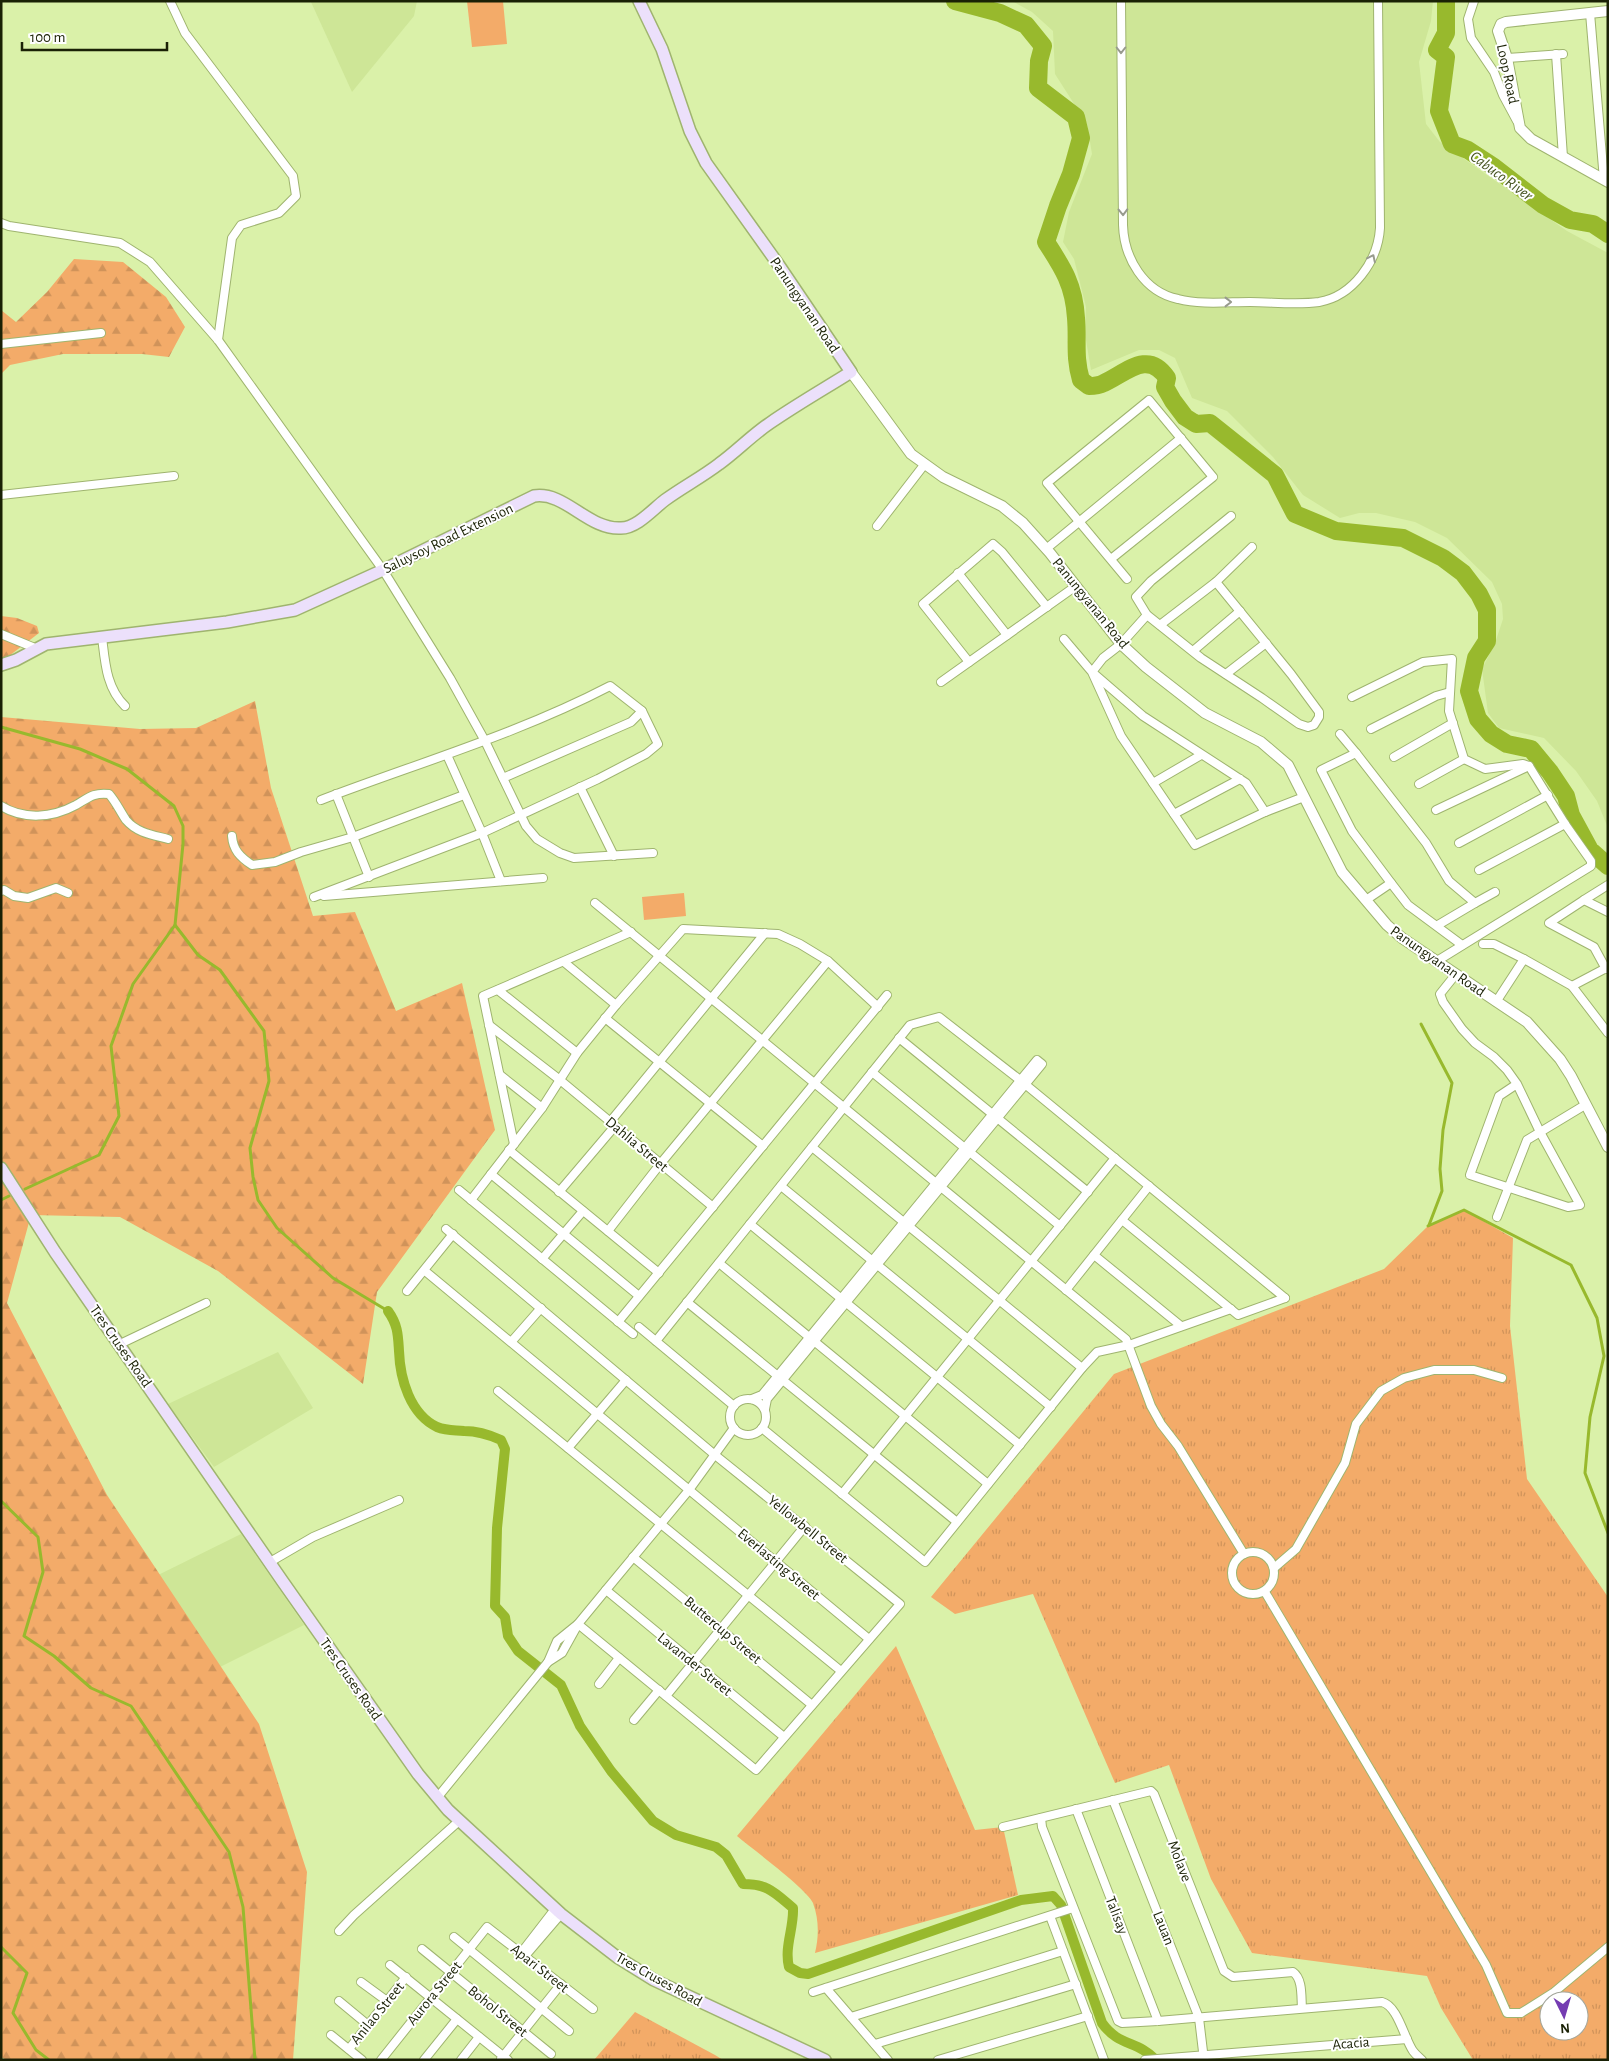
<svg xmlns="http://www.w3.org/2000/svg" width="1609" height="2061" font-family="'Alegreya Sans',sans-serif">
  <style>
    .built { fill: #cee697 }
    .grass { fill: url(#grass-tufts); fill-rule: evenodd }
    .forest { fill: url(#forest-firs) }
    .garden { fill: #f3ab69 }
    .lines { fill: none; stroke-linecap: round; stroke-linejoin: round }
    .stream { stroke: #98b92d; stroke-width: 3 }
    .canal { stroke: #98b92d; stroke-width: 10 }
    .river { stroke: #98b92d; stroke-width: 18 }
    .minor-casing { stroke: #9fb46f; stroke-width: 10 }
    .tertiary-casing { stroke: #9fb46f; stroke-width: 12 }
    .secondary-casing { stroke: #9fb46f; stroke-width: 14 }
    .minor { stroke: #fff; stroke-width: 8 }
    .tertiary { stroke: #fff; stroke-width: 10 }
    .secondary { stroke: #ece0fb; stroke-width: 11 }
    .oneway { stroke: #989b8e }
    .labels { text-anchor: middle; stroke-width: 4; stroke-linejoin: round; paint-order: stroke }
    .street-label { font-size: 15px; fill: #1a2105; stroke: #fff }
    .water-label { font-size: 16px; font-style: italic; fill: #485622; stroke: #fff }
  </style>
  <defs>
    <pattern id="grass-tufts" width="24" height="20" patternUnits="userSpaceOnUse" patternTransform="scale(1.25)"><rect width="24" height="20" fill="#f3ab69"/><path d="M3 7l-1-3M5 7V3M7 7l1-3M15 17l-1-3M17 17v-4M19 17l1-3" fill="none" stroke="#d0935a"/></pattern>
    <pattern id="forest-firs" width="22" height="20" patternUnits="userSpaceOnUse" patternTransform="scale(1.25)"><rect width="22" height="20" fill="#f3ab69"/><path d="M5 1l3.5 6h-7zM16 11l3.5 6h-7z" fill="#d0935a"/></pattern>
  </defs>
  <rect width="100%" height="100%" fill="#daf1a9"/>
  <!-- built -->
  <g class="built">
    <polygon points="417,1 414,16 352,92 311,2"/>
    <polygon points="1012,1 1433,1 1431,21 1419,62 1426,124 1440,142 1567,231 1608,253 1608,828 1597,801 1576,771 1544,738 1499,728 1488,713 1482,669 1495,643 1503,619 1502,604 1492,582 1447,538 1415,522 1376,513 1359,513 1340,518 1303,495 1273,457 1227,411 1192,398 1175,358 1159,350 1139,350 1091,370 1085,334 1086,307 1074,259 1063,242 1069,212 1092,154 1087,124 1055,74 1053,31 1032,12"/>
    <polygon points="278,1352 313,1408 214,1467 168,1404"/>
    <polygon points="241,1534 304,1625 206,1674 142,1583"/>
  </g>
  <!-- grass -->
  <g class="grass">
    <path d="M1464,1210L1513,1238L1510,1326L1527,1479L1608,1597V2060H1473L1441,2008L1427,1976L1252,1953L1211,1879L1169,1765L1115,1783L1033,1594L955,1614L931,1597L1114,1374L1384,1269L1428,1226ZM1549,2001H1579V2031H1549Z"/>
    <path d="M896,1646L975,1830L1003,1827L1018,1895L815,1953C819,1936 819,1919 813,1903C807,1889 751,1848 737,1836Z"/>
    <polygon points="635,2012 715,2055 723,2060 594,2060"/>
  </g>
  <!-- forest -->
  <g class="forest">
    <polygon points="74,259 123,262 166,297 185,327 169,357 142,354 63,354 10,365 1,374 1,310 16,322 47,292"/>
    <polygon points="1,616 17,618 37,626 39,633 9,656 1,659"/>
    <polygon points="255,701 271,788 313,916 355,912 396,1011 462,983 495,1130 377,1292 363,1384 218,1271 120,1217 31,1215 7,1303 107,1495 259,1724 307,1872 293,2060 7,2060 1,2057 1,717 140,729 196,728"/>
  </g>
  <!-- garden -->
  <g class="garden">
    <polygon points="467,1 503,1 507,44 472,47"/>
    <polygon points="684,893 686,916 644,920 642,897"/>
  </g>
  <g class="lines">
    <!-- stream -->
    <g class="stream">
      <polyline points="1,727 80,749 127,769 174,806 183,826 183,844 175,925 198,955 220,970 264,1031 269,1081 250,1148 253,1177 258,1200 277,1228 333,1278 388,1311"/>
      <polyline points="1421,1024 1452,1083 1443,1130 1440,1169 1442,1191 1429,1225"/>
      <polyline points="25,1189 99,1155 119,1116 111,1046 133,984 175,925"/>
      <polyline points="1,1200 9,1196"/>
      <polyline points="1428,1226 1464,1210 1571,1265 1597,1318 1604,1356 1590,1417 1585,1473 1608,1533"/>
      <polyline points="1,1501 38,1537 43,1572 24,1636 54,1656 91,1688 131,1706 229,1852 243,1907 255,2060"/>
      <polyline points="1,1947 27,1973 13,2013 36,2050 49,2060"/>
    </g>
    <!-- canal -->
    <path class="canal" d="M388,1311C398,1325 398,1335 399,1351C400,1379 410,1414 437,1427C447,1431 454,1430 464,1431C476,1431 490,1435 501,1440L505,1449L497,1528L495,1606L505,1617L508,1636L518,1651L561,1685L580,1726L611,1771L653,1821L676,1835L716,1847L726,1855L743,1884C768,1884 774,1892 793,1908C794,1928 784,1947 789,1967L800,1973L808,1974L1021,1900L1053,1896L1061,1905L1102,2023C1119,2047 1137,2040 1156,2060"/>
    <!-- river -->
    <g class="river">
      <path d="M955,1L1000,13L1026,25L1043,46L1039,61L1038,88L1076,117L1081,138L1071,174L1058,206L1046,242C1063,268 1074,285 1076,318C1078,341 1074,356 1081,380L1089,386C1094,386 1100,385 1104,383C1126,373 1148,349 1167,378L1165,387L1173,401L1185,417L1196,424L1210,423L1275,475L1295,514L1336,531L1403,538L1443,558L1463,573L1479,594L1487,610V641L1476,658L1469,691L1478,719L1491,734L1507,744L1531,749L1550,772L1566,796L1571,815L1590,850L1608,866"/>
      <polyline points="1446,1 1446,33 1437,50 1446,57 1439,111 1452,144 1468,150 1494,167 1543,205 1570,220 1593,224 1608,234"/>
    </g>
    <defs>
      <g id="minor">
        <polyline points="170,1 185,33 293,176 296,196 279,213 241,225 232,238 218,340"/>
        <path d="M1121,1L1123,225C1124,258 1144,292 1178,299C1201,305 1227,302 1250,302C1272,302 1297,305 1319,302C1353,296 1378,261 1380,228L1378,1"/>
        <polyline points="1474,1 1468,19 1471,38 1494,72 1503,95 1517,121"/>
        <polyline points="1590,13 1604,180"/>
        <polyline points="1556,54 1563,157"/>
        <polyline points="1507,58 1563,54"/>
        <polyline points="1,223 9,226 120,243 150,262 218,340 383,570 450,678 485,741 526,826 537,839 560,853 574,858 653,853"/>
        <polyline points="1,344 101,333"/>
        <polyline points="1,495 174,476"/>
        <polyline points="877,526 924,465"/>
        <polyline points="1046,549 1181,438"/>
        <polyline points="1111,559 1213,477 1149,400 1047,483 1127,579"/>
        <polyline points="958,573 1007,635"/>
        <polyline points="1216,582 1291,674 1319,712 1319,717 1314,725 1308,727 1299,724 1262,698 1201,658 1147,615 1136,597 1151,581 1231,516"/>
        <polyline points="1160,625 1216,582 1252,547"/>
        <polyline points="1,634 35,648"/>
        <path d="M102,637C105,661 106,688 125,706"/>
        <polyline points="1064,639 1092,672 1143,716 1246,783 1265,812 1195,845 1121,736 1092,672 1103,658 1121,644 1147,615"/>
        <polyline points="1193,651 1240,611"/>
        <polyline points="969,662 923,604 993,544 1002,552 1047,607"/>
        <polyline points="1226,674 1266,643"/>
        <polyline points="941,682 1076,586"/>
        <polyline points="1352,697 1423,662 1452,659 1449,711 1464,759 1485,769 1523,764 1529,766 1565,824 1591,861 1591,866 1437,961"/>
        <polyline points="1371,729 1436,696 1450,692"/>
        <polyline points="1340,734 1356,753 1321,770 1352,831 1391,883 1408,905 1462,945"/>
        <polyline points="1356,753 1426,843 1449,881 1475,903 1438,925"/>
        <polyline points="447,755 482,833 501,881"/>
        <polyline points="1394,757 1453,723"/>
        <polyline points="503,778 631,722 642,711"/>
        <polyline points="1153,783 1201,755"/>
        <polyline points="1419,784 1464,759"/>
        <polyline points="580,787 614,856"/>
        <polyline points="336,794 369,877"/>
        <path d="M1,806C24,820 52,818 76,805C88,798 94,792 109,794C116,802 120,811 126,820C137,833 153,835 168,839"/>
        <polyline points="1436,810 1529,766"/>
        <polyline points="1265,812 1304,797"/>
        <polyline points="1174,814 1240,779"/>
        <path d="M232,836C233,850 240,857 252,865L275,862L301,852L353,837L464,795"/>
        <polyline points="1459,843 1548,795"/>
        <polyline points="1479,870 1565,824"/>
        <polyline points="1,891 4,890 14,896 28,898 56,888 68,893"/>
        <polyline points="324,896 543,878"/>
        <path d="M314,897L482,833L598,779L646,754L658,744L642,711L610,686C518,734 418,763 321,800"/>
        <polyline points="1366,900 1391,883"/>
        <polyline points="1584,900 1608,885"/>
        <polyline points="595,903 1126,1339 1151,1406 1161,1424 1178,1446 1244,1554"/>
        <polyline points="1475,903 1495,892"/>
        <polyline points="1483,944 1494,944 1524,959"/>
        <polyline points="564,962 616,1005"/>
        <polyline points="1606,969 1594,947 1549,923 1584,900 1608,912"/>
        <polyline points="1456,974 1440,994 1443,1002 1462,1029 1475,1043 1494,1057 1507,1070 1517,1084 1540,1132 1580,1205 1568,1207 1470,1175 1499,1096 1517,1084"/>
        <polyline points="1572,986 1608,967"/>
        <polyline points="498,990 577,1053"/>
        <polyline points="1496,1002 1524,959 1572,986 1608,1033"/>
        <polyline points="605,1018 763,1146"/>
        <polyline points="489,1025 560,1080 713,1207"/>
        <polyline points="899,1038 1088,1192"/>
        <polyline points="872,1072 1060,1226"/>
        <polyline points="500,1075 542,1108"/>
        <polyline points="610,1122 765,933"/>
        <polyline points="514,1144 483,996 631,932"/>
        <polyline points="812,1147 1082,1368"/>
        <polyline points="509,1150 659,1273"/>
        <polyline points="491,1174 639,1296"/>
        <polyline points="781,1186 1051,1407"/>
        <polyline points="459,1190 633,1334"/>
        <polyline points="559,1192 615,1126"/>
        <polyline points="471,1200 542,1108 577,1053 616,1005 683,929 778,934 800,944 828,961 878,1007"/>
        <polyline points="1497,1217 1527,1140 1585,1105"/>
        <polyline points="1122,1220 1238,1315 1285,1298"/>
        <polyline points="750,1224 1020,1445"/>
        <polyline points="446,1229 715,1455 900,1604 756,1770 578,1624"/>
        <polyline points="608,1231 661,1163 828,961"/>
        <polyline points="1094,1255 1181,1326"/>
        <polyline points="542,1259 583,1211"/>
        <polyline points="719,1263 988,1484"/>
        <polyline points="425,1271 869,1639"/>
        <polyline points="1066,1290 1149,1186"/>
        <polyline points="407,1291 453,1234"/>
        <polyline points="687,1302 957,1522"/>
        <polyline points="618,1322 887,995"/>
        <polyline points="639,1327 734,1406"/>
        <polyline points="512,1341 541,1308"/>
        <polyline points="656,1341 910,1025 939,1017 1020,1080 1285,1298"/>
        <polyline points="120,1344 206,1303"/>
        <polyline points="498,1391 841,1671"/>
        <polyline points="752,1399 762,1395 1037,1060 1042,1064 767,1399 765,1409"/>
        <circle cx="748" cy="1417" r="18"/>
        <polyline points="762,1428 925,1562 1082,1368 1097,1352 1129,1345 1231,1309"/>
        <polyline points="568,1448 626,1380"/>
        <polyline points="842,1494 1115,1158"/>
        <circle cx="1253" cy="1573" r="21"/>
        <polyline points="633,1557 812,1705"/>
        <polyline points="270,1562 313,1537 399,1500"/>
        <polyline points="1274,1568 1296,1549 1345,1463 1356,1424 1381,1391 1404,1378 1434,1370 1474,1370 1502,1378"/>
        <polyline points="606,1590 784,1737"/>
        <polyline points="1265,1592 1486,1965 1507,2013 1521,2013 1553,1993 1608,1947"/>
        <polyline points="548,1662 562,1653 577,1626"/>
        <polyline points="599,1684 619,1658"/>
        <polyline points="666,1696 805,1526"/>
        <polyline points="634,1720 659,1690"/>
        <polyline points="437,1798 548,1662 557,1641 578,1624 606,1590 689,1490 734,1428"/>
        <polyline points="1113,1800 1199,2018 1204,2060"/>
        <polyline points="1076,1809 1158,2021"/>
        <path d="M1041,1818L1042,1827L1118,2021L1122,2023L1158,2021L1382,2002C1398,2006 1404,2038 1413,2051C1416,2055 1419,2057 1422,2060"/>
        <path d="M1003,1827L1151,1791L1154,1794L1224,1971L1233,1977L1293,1972C1303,1979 1301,1997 1302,2008"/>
        <polyline points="1050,1916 1104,2060"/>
        <polyline points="339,1931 354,1915 459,1821"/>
        <polyline points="454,1937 569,2031"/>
        <polyline points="422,1949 551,2054"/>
        <polyline points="521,1953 555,1909"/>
        <polyline points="525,1956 561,1914"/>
        <polyline points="390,1965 508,2060"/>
        <polyline points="361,1982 387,2001"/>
        <polyline points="826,1988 888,2060"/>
        <polyline points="813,1992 1073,1908"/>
        <polyline points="339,2001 368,2025"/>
        <polyline points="851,2017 1063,1951"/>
        <polyline points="331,2035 362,2060"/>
        <polyline points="875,2044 1076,1984"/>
        <polyline points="349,2049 406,1977"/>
        <polyline points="501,2059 561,1984"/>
        <polyline points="381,2060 487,1927 593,2009"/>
        <polyline points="424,2060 457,2019"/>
        <polyline points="461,2060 479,2037"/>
        <polyline points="938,2060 1088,2016"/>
        <polyline points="1145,2060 1407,2039"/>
      </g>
      <g id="tertiary">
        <polyline points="1608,11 1506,22 1501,24 1498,31 1507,58 1520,128 1531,139 1608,182"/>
        <polyline points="851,372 911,454 943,477 1002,506 1023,523 1050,553 1121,644 1146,667 1205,713 1261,742 1288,765 1342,872 1387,925 1402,938 1527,1022 1560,1059 1571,1076 1608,1147"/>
      </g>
      <g id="secondary">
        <path d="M1,665L16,660L46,644L227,622L295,610L383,570L534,496C565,491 588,530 621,528C637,528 653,509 665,500C683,487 702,477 719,464C737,451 752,435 770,423C796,405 824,389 851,372L778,264L706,163L690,131L662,49L639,1"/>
        <polyline points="1,1168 55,1252 283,1582 418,1774 448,1810 561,1914 617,1957 654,1980 825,2060"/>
      </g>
    </defs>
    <!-- minor casing -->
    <use href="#minor" class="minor-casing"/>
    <!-- tertiary casing -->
    <use href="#tertiary" class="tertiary-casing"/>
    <!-- secondary casing -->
    <use href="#secondary" class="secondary-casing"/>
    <!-- minor -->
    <use href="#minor" class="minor"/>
    <!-- tertiary -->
    <use href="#tertiary" class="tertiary"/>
    <!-- secondary -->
    <use href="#secondary" class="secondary"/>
  </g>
  <!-- one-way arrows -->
  <defs><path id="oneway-chevron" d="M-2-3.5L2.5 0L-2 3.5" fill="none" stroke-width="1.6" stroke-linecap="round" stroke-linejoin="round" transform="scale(1.25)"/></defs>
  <g class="oneway">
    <use href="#oneway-chevron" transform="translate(1121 50) rotate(90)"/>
    <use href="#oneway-chevron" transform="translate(1123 212) rotate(89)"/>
    <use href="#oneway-chevron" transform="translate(1372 258) rotate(-64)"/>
    <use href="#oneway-chevron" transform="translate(1228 302)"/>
  </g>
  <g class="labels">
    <!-- street labels -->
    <g class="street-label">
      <text transform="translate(1508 74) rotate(78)" y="5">Loop Road</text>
      <text transform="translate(805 305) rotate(56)" y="5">Panungyanan Road</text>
      <text transform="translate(448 538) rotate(-26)" y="5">Saluysoy Road Extension</text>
      <text transform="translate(1091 603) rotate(51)" y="5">Panungyanan Road</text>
      <text transform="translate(1438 961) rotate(35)" y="5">Panungyanan Road</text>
      <text transform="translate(637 1144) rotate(40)" y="5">Dahlia Street</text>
      <text transform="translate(121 1346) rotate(55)" y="5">Tres Cruses Road</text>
      <text transform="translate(808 1529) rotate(39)" y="5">Yellowbell Street</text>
      <text transform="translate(779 1564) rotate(40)" y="5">Everlasting Street</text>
      <text transform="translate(723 1630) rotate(40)" y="5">Buttercup Street</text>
      <text transform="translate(695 1664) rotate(39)" y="5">Lavander Street</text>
      <text transform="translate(351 1679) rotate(55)" y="5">Tres Cruses Road</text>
      <text transform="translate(1180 1861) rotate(69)" y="5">Molave</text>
      <text transform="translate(1117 1915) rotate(69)" y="5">Talisay</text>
      <text transform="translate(1164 1928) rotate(68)" y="5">Lauan</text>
      <text transform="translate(540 1968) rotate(38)" y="5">Apari Street</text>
      <text transform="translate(659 1979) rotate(29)" y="5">Tres Cruses Road</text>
      <text transform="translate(434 1993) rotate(-51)" y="5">Aurora Street</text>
      <text transform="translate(498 2011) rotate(39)" y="5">Bohol Street</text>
      <text transform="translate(377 2013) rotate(-51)" y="5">Anilao Street</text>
      <text transform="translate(1351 2043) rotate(-5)" y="5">Acacia</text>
    </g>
    <!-- water labels -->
    <g class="water-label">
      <text transform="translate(1502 175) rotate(36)" y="6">Cabuco River</text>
    </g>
  </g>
  <!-- border -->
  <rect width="1609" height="2061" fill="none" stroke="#1a2105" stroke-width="5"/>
  <!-- north arrow -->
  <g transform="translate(1564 2016) rotate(175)"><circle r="24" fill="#ffffff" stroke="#a3a69b"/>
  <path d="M0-4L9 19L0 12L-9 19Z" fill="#753cb2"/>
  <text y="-8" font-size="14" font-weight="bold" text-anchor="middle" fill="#1a2105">N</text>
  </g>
  <!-- scale -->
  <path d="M22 42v8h145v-8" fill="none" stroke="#1a2105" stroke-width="2.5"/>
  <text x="30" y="42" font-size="15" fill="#1a2105" stroke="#ffffff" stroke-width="4" paint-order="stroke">100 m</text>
</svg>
